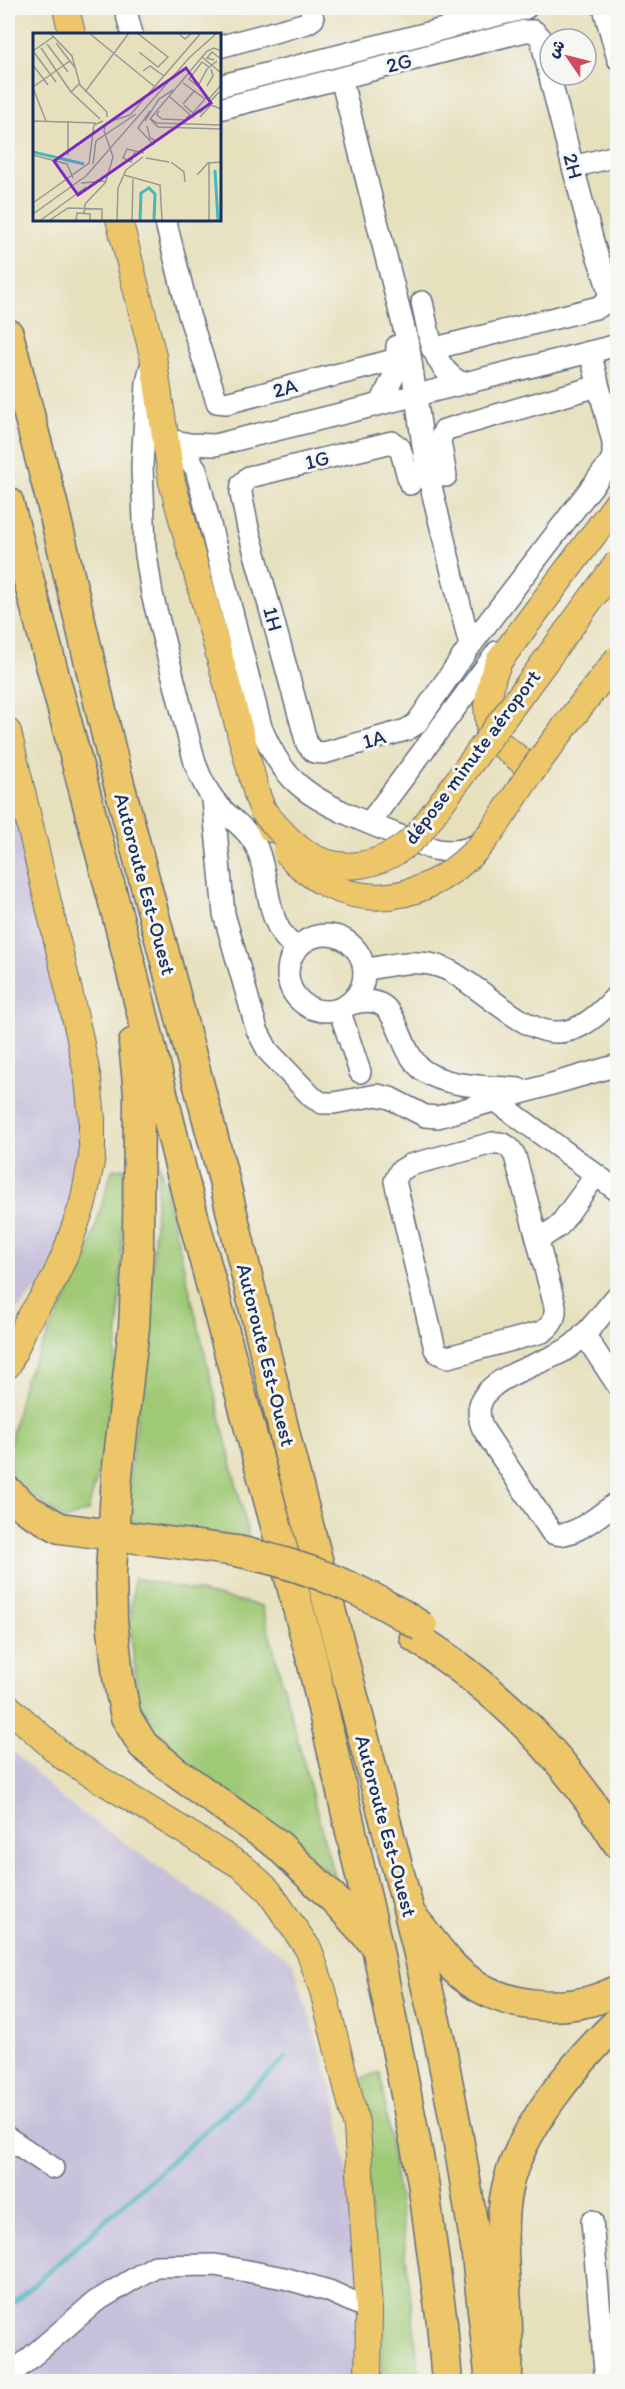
<svg xmlns="http://www.w3.org/2000/svg" width="625" height="2389" font-family="Itim,'Playpen Sans Arabic',sans-serif">
  <style>
    .industrial { fill: #c6c0da }
    .green { fill: #9fc975; stroke: #5d7c6a; stroke-width: 1.5 }
    .lines { fill: none; stroke-linecap: round; stroke-linejoin: round }
    .stream { stroke: #48b6c1; stroke-width: 5 }
    .minor-casing { stroke: #626d7f; stroke-width: 24 }
    .major-casing { stroke: #626d7f; stroke-width: 28 }
    .highway-casing { stroke: #626d7f; stroke-width: 33 }
    .minor { stroke: #fff; stroke-width: 21 }
    .major { stroke: #ecc669; stroke-width: 26 }
    .highway { stroke: #ecc669; stroke-width: 30 }
    .major-bridge-casing { stroke: #626d7f; stroke-width: 28; stroke-linecap: butt }
    .highway-bridge-casing { stroke: #626d7f; stroke-width: 33; stroke-linecap: butt }
    .major-bridge { stroke: #ecc669; stroke-width: 26 }
    .highway-bridge { stroke: #ecc669; stroke-width: 30 }
    .labels { text-anchor: middle; stroke-width: 6; stroke-linejoin: round; paint-order: stroke }
    .street-label { font-size: 21px; fill: #1b2f5e; stroke: #f6f6f2 }
    .inset-river { fill: none; stroke: #48b6c1; stroke-width: 3 }
    .inset-road { fill: none; stroke: #959997; stroke-width: 1.5 }
    .view { fill: #7b2cbf; fill-opacity: 0.15; stroke: #7b2cbf; stroke-width: 3 }
    .inset-edge { fill: none; stroke: #1b2f5e; stroke-width: 3 }
  </style>
  <rect width="100%" height="100%" fill="#f6f6f2"/>
  <filter id="ink" filterUnits="userSpaceOnUse"><feTurbulence type="fractalNoise" baseFrequency=".0167" numOctaves="2"/><feDisplacementMap in="SourceGraphic" scale="12" xChannelSelector="R" yChannelSelector="G"/><feConvolveMatrix kernelMatrix="1 2 1 2 8 2 1 2 1" color-interpolation-filters="sRGB"/></filter>
  <filter id="wash" filterUnits="userSpaceOnUse"><feTurbulence type="fractalNoise" baseFrequency=".008" numOctaves="4" result="noise"/><feDisplacementMap in="SourceGraphic" scale="24" xChannelSelector="R" yChannelSelector="G"/><feGaussianBlur stdDeviation="1.35" result="paint"/><feColorMatrix in="noise" values="0 0 0 0 0 0 0 0 0 0 0 0 0 0 0 0 0 1.4 0 .05"/><feComposite in="paint" operator="in"/></filter>
  <g filter="url(#wash)">
    <rect width="100%" height="100%" fill="#e7e0bd"/>
    <!-- industrial -->
    <g class="industrial">
      <polygon points="8,777 78,1053 85,1152 67,1223 44,1281 8,1319"/>
      <polygon points="8,1746 57,1795 293,1962 337,2105 361,2268 361,2381 8,2381"/>
    </g>
    <!-- green -->
    <g class="green">
      <polygon points="159,1163 249,1537 142,1529 125,1515 149,1313"/>
      <polygon points="124,1168 119,1321 107,1438 88,1511 65,1520 11,1479 9,1448 24,1381 86,1261 112,1170"/>
      <polygon points="134,1578 262,1606 334,1876 161,1743 138,1698 130,1625"/>
      <polygon points="380,2072 403,2229 420,2381 382,2381 380,2311 358,2080"/>
    </g>
    <g class="lines">
      <!-- stream -->
      <polyline class="stream" points="8,2308 286,2058"/>
    </g>
  </g>
  <g filter="url(#ink)">
    <g class="lines">
      <defs>
        <g id="minor">
          <polyline points="125,8 132,34"/>
          <polyline points="604,8 618,59"/>
          <polyline points="219,47 307,23 313,19 311,8"/>
          <polyline points="341,78 409,348 426,466 470,646"/>
          <polyline points="219,86 526,8"/>
          <path d="M219,109L525,31H534L541,38C556,107 575,174 593,242C597,258 610,285 609,300L599,307L432,349"/>
          <polyline points="573,167 612,157"/>
          <polyline points="165,219 189,315 217,402 226,403 398,359"/>
          <path d="M422,302C429,333 431,366 461,383"/>
          <path d="M150,369L147,383L142,466L145,548L152,594L195,763C201,780 208,794 220,807C233,821 249,830 257,848C271,882 264,926 297,949"/>
          <polyline points="381,403 396,371 397,346"/>
          <path d="M167,439C180,447 188,456 196,469L261,727C270,749 281,770 299,785C328,811 393,832 430,848C448,853 465,853 481,842"/>
          <polyline points="170,440 189,444 215,445 618,345"/>
          <polyline points="446,476 440,441 444,430 598,386"/>
          <polyline points="410,484 400,448 392,442 249,477 242,484 241,494 248,528 307,744 314,752 324,753 406,730 416,724 470,646 610,463 613,456 613,442 590,352"/>
          <polyline points="213,799 224,914 257,1030 268,1051 312,1097 322,1103 334,1103 377,1095 390,1098 425,1116 438,1117 618,1065"/>
          <polyline points="370,822 497,652"/>
          <circle cx="326" cy="973" r="38"/>
          <path d="M364,970C391,965 419,957 446,969C457,974 467,982 477,989C534,1031 562,1058 618,994"/>
          <path d="M348,1005C405,985 391,1047 424,1071C449,1088 489,1086 519,1089"/>
          <polyline points="339,1009 360,1072"/>
          <polyline points="495,1100 618,1191"/>
          <path d="M493,1143C503,1142 510,1146 515,1156L555,1306C556,1318 552,1326 542,1332L448,1357L438,1353L435,1349L395,1181L400,1171L410,1165Z"/>
          <polyline points="538,1240 559,1226 596,1175"/>
          <path d="M618,1295C603,1312 588,1334 570,1347C540,1369 461,1378 483,1429L552,1533C572,1541 601,1513 618,1502"/>
          <polyline points="584,1334 618,1386"/>
          <polyline points="8,2138 53,2168"/>
          <polyline points="592,2221 606,2382"/>
          <polyline points="8,2377 95,2302 155,2266 215,2265 284,2278 329,2291 369,2309"/>
        </g>
        <g id="major">
          <polyline points="66,8 72,34"/>
          <polyline points="119,219 153,356 172,482 258,798 271,829"/>
          <polyline points="8,732 79,1034 88,1080 92,1119 92,1157 83,1203 66,1252 52,1283 27,1322 8,1365"/>
          <polyline points="533,770 490,736 487,706 493,676 499,661 618,502"/>
          <polyline points="8,1707 65,1758 243,1867 268,1890 309,1950 323,1991 357,2127 369,2309 368,2382"/>
        </g>
        <g id="highway">
          <polyline points="8,334 52,503 114,765 224,1180 289,1452 409,1912 439,2038 457,2132 476,2247 491,2382"/>
          <polyline points="8,502 125,944 187,1194 312,1660 377,1946 423,2182 442,2323 447,2382"/>
          <polyline points="134,1043 139,1094 138,1245 134,1327 117,1475 111,1572 112,1619 118,1677 126,1717 143,1745 177,1773 278,1845 334,1899 375,1944"/>
          <polyline points="8,1492 28,1510 60,1528 237,1551"/>
          <path d="M415,1637C501,1691 564,1756 618,1843"/>
          <path d="M413,1918C427,1934 439,1953 454,1968C495,2009 568,2017 618,1990"/>
          <path d="M507,2376C508,2346 507,2317 505,2288C503,2256 500,2220 507,2188C520,2129 575,2063 618,2022"/>
        </g>
      </defs>
      <!-- minor casing -->
      <use href="#minor" class="minor-casing"/>
      <!-- major casing -->
      <use href="#major" class="major-casing"/>
      <!-- highway casing -->
      <use href="#highway" class="highway-casing"/>
      <!-- minor -->
      <use href="#minor" class="minor"/>
      <!-- major -->
      <use href="#major" class="major"/>
      <!-- highway -->
      <use href="#highway" class="highway"/>
      <defs>
        <g id="major-bridge">
          <path d="M262,810C272,821 282,834 294,844C334,879 385,869 420,832L618,562"/>
          <path d="M286,852C340,914 418,909 474,852C497,829 513,797 532,771C560,732 589,695 618,658"/>
        </g>
        <path id="highway-bridge" d="M237,1551C307,1566 362,1588 422,1627"/>
      </defs>
      <!-- major-bridge casing -->
      <use href="#major-bridge" class="major-bridge-casing"/>
      <!-- highway-bridge casing -->
      <use href="#highway-bridge" class="highway-bridge-casing"/>
      <!-- major-bridge -->
      <use href="#major-bridge" class="major-bridge"/>
      <!-- highway-bridge -->
      <use href="#highway-bridge" class="highway-bridge"/>
    </g>
  </g>
  <g class="labels">
    <!-- street labels -->
    <g class="street-label">
      <text transform="translate(399 63) rotate(-15)" y="7">2G</text>
      <text transform="translate(573 166) rotate(75)" y="7">2H</text>
      <text transform="translate(285 388) rotate(-15)" y="7">2A</text>
      <text transform="translate(317 460) rotate(-14)" y="7">1G</text>
      <text transform="translate(273 619) rotate(75)" y="7">1H</text>
      <text transform="translate(374 739) rotate(-16)" y="7">1A</text>
      <text transform="translate(472 757) rotate(-53)" y="7">dépose minute aéroport</text>
      <text transform="translate(145 884) rotate(75)" y="7">Autoroute Est-Ouest</text>
      <text transform="translate(266 1355) rotate(76)" y="7">Autoroute Est-Ouest</text>
      <text transform="translate(386 1826) rotate(75)" y="7">Autoroute Est-Ouest</text>
    </g>
  </g>
  <!-- overview -->
  <g transform="translate(33 33)">
    <rect width="188" height="188" fill="#e7e0bd"/>
    <path class="inset-river" d="M0,119L51,131M182,137L185,187M107,187L108,160L116,155L122,161L121,187"/>
    <path class="inset-road" d="M17,0L39,23L47,52L74,79V84M56,0L122,54M104,0L135,24L125,34L106,19M145,0L152,6L159,0M23,10L37,28M14,11L35,39M8,15L38,59M0,18L23,49M0,18L20,4M188,18L181,15L174,18L117,86L125,94L188,96M169,24L188,40M181,27L174,25L179,19L188,26M0,32L15,52M176,34L169,29L156,46L165,53L174,36L184,28M110,38L117,33L131,43M150,50L172,66L160,80L151,72M46,51L38,59L67,86M174,53L180,43L178,36M0,54L37,28L43,36M0,55L13,88M52,59L96,0M137,64L161,85M176,66L188,52M150,71L162,57M117,78L105,95L121,112M126,78L124,82L129,86L152,87L157,81M167,80L186,59M167,84L178,72L188,76M118,86L124,90L188,92M0,88L63,90M35,88V122M112,88L126,66L140,57M75,89L97,82L168,0M114,93L117,105L124,108M102,119L98,129L90,125L94,116L111,120M0,122L34,131L40,145M113,125L136,129M138,129L151,139L152,149M60,131L63,108L103,81M91,142L127,152L129,187M164,142L175,130L188,129M48,150L73,148L80,124L71,98L73,90M0,170L56,130L61,92L70,88M0,181L53,143L157,24L184,0M51,181L52,171L73,149M8,187L53,154M17,187L35,175L69,176V187M43,187L44,180L57,181V187M84,187L85,155L93,137L110,124M99,187L100,146M176,187V129"/>
    <path class="view" d="M153,35L178,70L45,162L21,128Z"/>
    <rect width="188" height="188" class="inset-edge"/>
  </g>
  <!-- margin -->
  <rect width="625" height="2389" fill="none" stroke="#f6f6f2" stroke-width="30"/>
  <!-- north arrow -->
  <g transform="translate(568 57) rotate(305)"><circle r="28" fill="#f6f6f2" stroke="#9ea6b7" stroke-width="1.5"/>
  <path d="M0-4.5L10 22L0 15L-10 22Z" fill="#d1495b"/>
  <text y="-9" font-size="16" font-weight="bold" text-anchor="middle" fill="#1b2f5e">ش</text>
  </g>
</svg>
